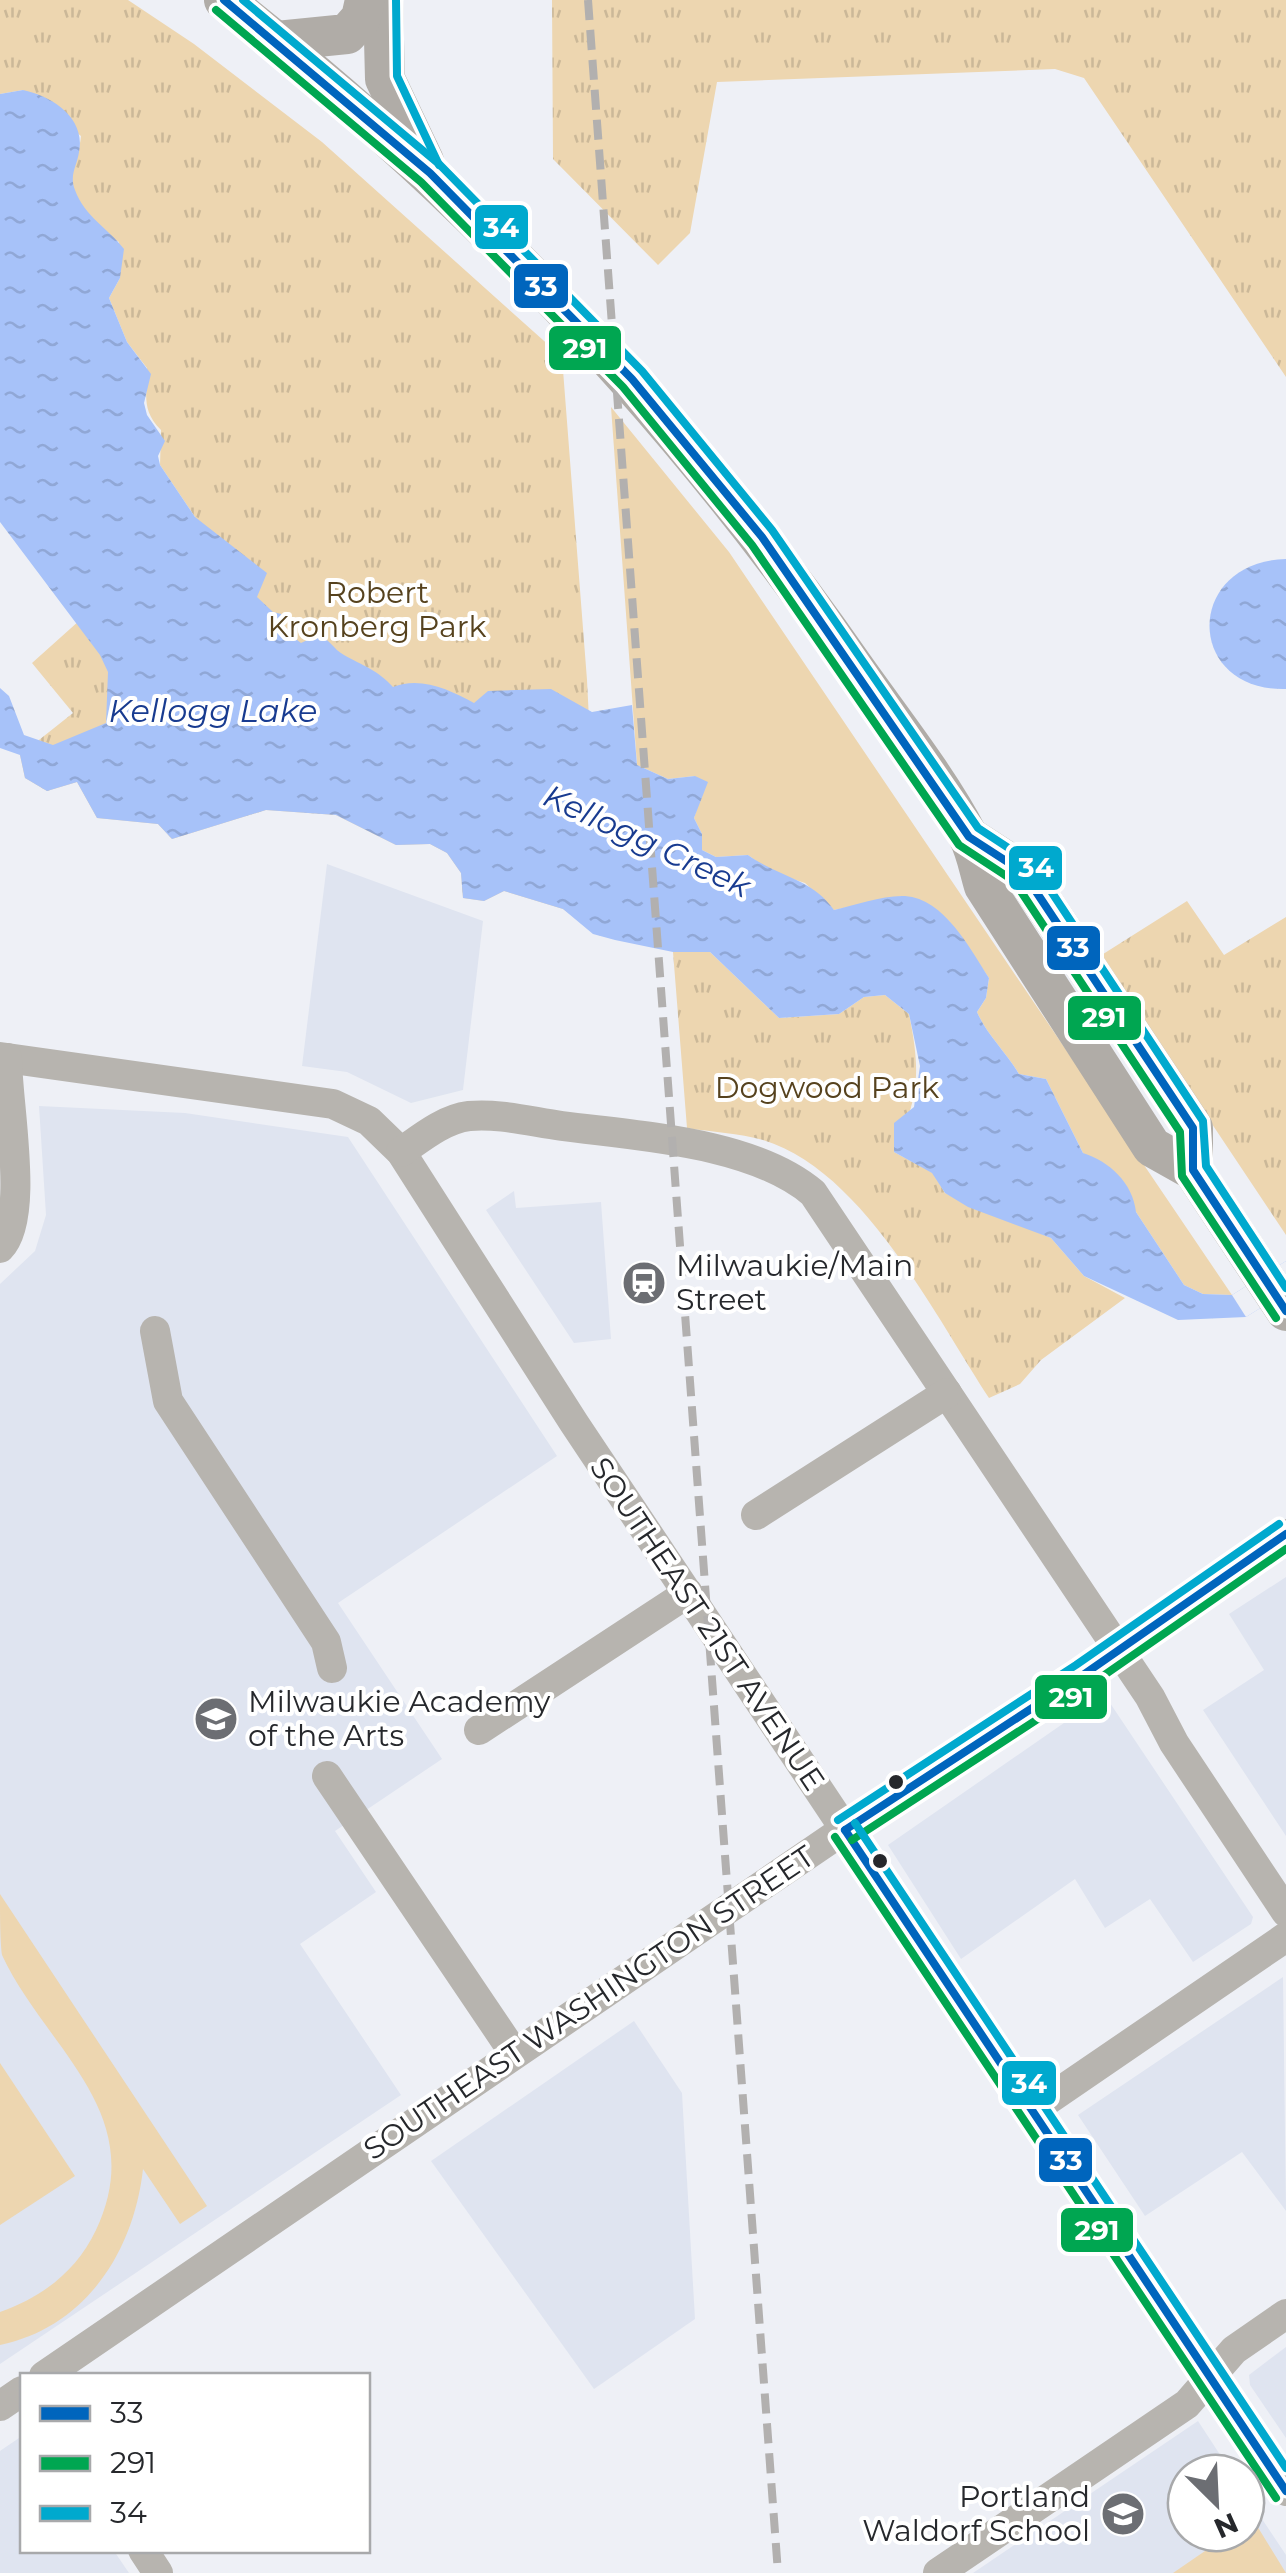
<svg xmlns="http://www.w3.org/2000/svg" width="1286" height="2573" font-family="Montserrat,sans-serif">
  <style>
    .built { fill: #dfe4f0 }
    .grass { fill: #edd6b0 }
    .park { fill: url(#park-tufts) }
    .water { fill: url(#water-ripples) }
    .pier { fill: #eef0f6 }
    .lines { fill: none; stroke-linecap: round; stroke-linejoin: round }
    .minor { stroke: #b7b4af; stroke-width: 30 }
    .major { stroke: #b0aca7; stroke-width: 40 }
    .rail { stroke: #b2b0af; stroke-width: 8; stroke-dasharray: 20 10; stroke-linecap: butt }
    .bus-1-casing { stroke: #fff; stroke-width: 15 }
    .bus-2-casing { stroke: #fff; stroke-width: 15 }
    .bus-3-casing { stroke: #fff; stroke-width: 15 }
    .bus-1 { stroke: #0065bd; stroke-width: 8 }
    .bus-2 { stroke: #00a651; stroke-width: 8 }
    .bus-3 { stroke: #00a9ce; stroke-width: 8 }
    .bus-dot { fill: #26282c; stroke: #fff; stroke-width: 4 }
    .labels { text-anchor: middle; stroke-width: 8; stroke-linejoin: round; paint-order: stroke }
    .park-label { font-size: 30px; fill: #56421e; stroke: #fff }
    .poi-label { font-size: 30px; fill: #26282c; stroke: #fff; text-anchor: start }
    .street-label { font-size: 30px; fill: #26282c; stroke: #fff }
    .water-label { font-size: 32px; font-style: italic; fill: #183b90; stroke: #fff }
    .line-badge { stroke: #fff; stroke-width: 4 }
    .badge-label { font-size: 28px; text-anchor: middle; font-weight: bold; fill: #fff }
  </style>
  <defs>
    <pattern id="park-tufts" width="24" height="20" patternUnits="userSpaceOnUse" patternTransform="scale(2.5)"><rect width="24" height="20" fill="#edd6b0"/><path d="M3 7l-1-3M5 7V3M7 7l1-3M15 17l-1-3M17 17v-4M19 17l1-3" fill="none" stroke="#cbb898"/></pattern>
    <pattern id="water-ripples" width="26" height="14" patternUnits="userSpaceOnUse" patternTransform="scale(2.5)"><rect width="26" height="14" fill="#a7c2f9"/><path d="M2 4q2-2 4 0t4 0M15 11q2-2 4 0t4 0" fill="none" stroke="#90a7d6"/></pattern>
  </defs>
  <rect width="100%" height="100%" fill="#eef0f6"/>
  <!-- built -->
  <g class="built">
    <polygon points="327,864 483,921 463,1090 411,1103 347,1072 302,1066"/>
    <polygon points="39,1106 185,1113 348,1137 557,1456 338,1603 442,1759 335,1831 376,1892 300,1944 401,2095 0,2364 0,1284 35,1251 46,1215"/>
    <polygon points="514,1191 516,1208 601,1202 611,1339 574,1343 486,1210"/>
    <polygon points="1286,1577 1286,1836 1203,1710 1264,1670 1229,1614"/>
    <polygon points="1100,1698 1110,1703 1253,1917 1251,1924 1193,1962 1150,1899 1105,1928 1075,1879 961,1959 888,1845"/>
    <polygon points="1283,1977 1286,2211 1242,2152 1145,2216 1078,2115"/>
    <polygon points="634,2021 682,2093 695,2319 594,2389 431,2161"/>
    <polygon points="1286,2347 1286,2438 1250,2385 1249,2375"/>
    <polygon points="1198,2421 1232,2473 1186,2473 1186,2533 1246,2533 1246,2495 1286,2555 1286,2573 973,2573"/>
    <polygon points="22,2436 22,2550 114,2551 129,2573 0,2573 0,2451"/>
  </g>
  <!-- grass -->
  <g class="grass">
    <path d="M611,407L729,552L1232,1295L1203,1294L1184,1285L1136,1212L1083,1153L1046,1079L1019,1074C1006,1052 987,1035 977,1012L986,998L989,978L949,921L903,896L834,910L805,883L771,872L748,855L716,857L702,850V834L694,818L701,796L695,776L668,779L637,765Z"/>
    <path d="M0,1894L207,2206L180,2224L143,2169C134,2251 86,2327 0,2345V2312C42,2297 76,2272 96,2230C151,2113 45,2048 2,1955C0,1940 0,1911 0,1894Z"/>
    <polygon points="0,2063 75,2176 0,2225"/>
    <polygon points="1246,2508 1286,2573 1173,2573 1205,2551 1211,2533 1246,2533"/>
  </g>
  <!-- park -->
  <g class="park">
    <path d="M0,0H128L194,44L322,142L562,357L587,680L600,936L563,909L504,891L484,901L463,898L461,873L447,853L430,844L396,845L336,815L266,810L172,839L158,824L97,818L77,782L47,791L25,778L20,755L73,713L32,663L195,517L160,465L161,430C141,410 147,395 147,368L127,342L109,298L120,278L119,242C99,228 71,203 72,176C73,163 80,150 81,136L23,90L0,94Z"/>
    <polygon points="552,0 1286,0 1286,377 1084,78 1055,69 717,82 690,233 658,265 553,159"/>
    <polygon points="1187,901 1224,955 1286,917 1286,1235 1100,956"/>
    <path d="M673,952H710L779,1018L839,1014L864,997L885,995L909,1014C921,1073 919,1097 894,1152L933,1173L945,1193L1051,1238L1084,1276L1125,1298L1041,1360L1020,1384L989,1398C935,1316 863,1170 763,1140C739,1133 711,1132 687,1128Z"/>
  </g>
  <!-- water -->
  <g class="water">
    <path d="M23,90C52,96 86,118 79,152C77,166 69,175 75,190C85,217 108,228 124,249L120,278L109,298L127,342L151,374L144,403L147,415L165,441L158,456L160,465L195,517L267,573L257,597L273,612L281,614L284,630L301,643L318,635C330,639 333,649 344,655C363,666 378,670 393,687C421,676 450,690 474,703L488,691L551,689L592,712L632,705L637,765L668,779L695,776L708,782L694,818L702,834V850L716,857L748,855C777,876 813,879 834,910C856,905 883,895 905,896C944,898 971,950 989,978L986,998L977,1012C987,1035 1006,1052 1019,1074L1046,1079L1083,1153C1109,1161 1133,1183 1136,1212L1184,1285L1203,1294L1232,1295L1286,1261V1292L1246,1317L1178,1320L1084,1276L1051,1238L968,1207L945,1193L932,1173L894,1152V1123L914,1107L920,1066L909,1014L885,995L864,997L839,1014L779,1018L710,952H673L615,940L593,934L563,909L504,891L484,901L463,898L461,873L447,853L430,844L396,845L336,815L266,810L172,839L158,824L97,818L77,782L47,791L25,778L20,755L0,748V688L9,696L24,735L53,745L106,723L108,672L100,655L0,522V94Z"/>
    <path d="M1286,559V689C1185,692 1183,562 1286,559Z"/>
  </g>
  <!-- pier -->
  <polygon class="pier" points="1286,1261 1286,1292 1246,1317 1232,1295"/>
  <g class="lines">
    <!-- minor -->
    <g class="minor">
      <polyline points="0,1057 333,1104 369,1121 401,1152 574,1423 1286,2491"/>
      <path d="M401,1152C421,1138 444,1119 469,1116C499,1113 532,1122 562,1126C638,1136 753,1142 813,1193L1150,1697L1174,1743L1286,1912"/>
      <path d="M0,1248C30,1218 7,1104 7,1058"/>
      <polyline points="155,1331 168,1401 326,1642 332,1668"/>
      <polyline points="756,1515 947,1393"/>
      <polyline points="479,1730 688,1593"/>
      <polyline points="327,1776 514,2053"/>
      <polyline points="1033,2110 1286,1937"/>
      <polyline points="44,2376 867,1814 993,1736 1286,1534"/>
      <polyline points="0,2406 22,2391"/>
      <polyline points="143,2550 158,2573"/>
      <polyline points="938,2573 1187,2404 1234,2350 1286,2314"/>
    </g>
    <!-- major -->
    <g class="major">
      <path d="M224,0C468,191 677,413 854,667C890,718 940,781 968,836C976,851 979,870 984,886L1152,1147L1193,1170L1286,1311"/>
      <polyline points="383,0 385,79 424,161"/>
      <polyline points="277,41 347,34 361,18 365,0"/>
      <polyline points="969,837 1023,872 1193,1128 1193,1170"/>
    </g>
    <!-- rail -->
    <polyline class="rail" points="588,0 778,2573"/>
    <defs>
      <g id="bus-1">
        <polyline points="224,0 430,173 632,379 762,537 969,837 1023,872 1193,1128 1193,1170 1286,1311"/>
        <polyline points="845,1830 1286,2491"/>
        <polyline points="845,1830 1083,1675 1286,1534"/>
      </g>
      <g id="bus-2">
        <polyline points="216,10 421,182 623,387 752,545 959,845 1014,881 1180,1132 1182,1176 1276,1318"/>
        <polyline points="835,1837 1276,2498"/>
        <polyline points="852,1840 1090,1685 1286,1549"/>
      </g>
      <g id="bus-3">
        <polyline points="243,0 439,164 642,371 772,530 978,828 1033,864 1203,1121 1206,1166 1286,1288"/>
        <polyline points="396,0 397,76 439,165"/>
        <polyline points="838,1820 1076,1665 1279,1524"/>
        <polyline points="855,1823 1286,2468"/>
      </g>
    </defs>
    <!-- bus-1 casing -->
    <use href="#bus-1" class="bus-1-casing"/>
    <!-- bus-2 casing -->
    <use href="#bus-2" class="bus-2-casing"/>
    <!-- bus-3 casing -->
    <use href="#bus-3" class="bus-3-casing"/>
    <!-- bus-1 -->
    <use href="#bus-1" class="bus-1"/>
    <!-- bus-2 -->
    <use href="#bus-2" class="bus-2"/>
    <!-- bus-3 -->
    <use href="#bus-3" class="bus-3"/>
  </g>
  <!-- icons -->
  <defs>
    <symbol id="station-disc" viewBox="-11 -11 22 22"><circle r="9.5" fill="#6c6e73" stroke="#fff"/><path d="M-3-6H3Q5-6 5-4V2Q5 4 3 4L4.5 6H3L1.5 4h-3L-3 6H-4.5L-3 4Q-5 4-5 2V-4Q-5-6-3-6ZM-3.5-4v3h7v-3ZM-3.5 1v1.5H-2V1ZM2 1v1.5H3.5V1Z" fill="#fff"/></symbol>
    <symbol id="school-disc" viewBox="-11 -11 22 22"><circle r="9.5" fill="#6c6e73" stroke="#fff"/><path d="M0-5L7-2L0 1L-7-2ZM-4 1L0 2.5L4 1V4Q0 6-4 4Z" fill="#fff"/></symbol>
  </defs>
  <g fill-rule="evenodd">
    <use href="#station-disc" x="619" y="1258" width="50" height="50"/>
    <use href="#school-disc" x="191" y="1694" width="50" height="50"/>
    <use href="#school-disc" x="1098" y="2489" width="50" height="50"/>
  </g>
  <!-- markers -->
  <g class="bus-dot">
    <circle cx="896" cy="1782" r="9"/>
    <circle cx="880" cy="1861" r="9"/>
  </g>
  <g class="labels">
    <!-- park labels -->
    <g class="park-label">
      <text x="377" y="603">Robert<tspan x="377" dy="34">Kronberg Park</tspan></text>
      <text x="827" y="1098">Dogwood Park</text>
    </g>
    <!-- poi labels -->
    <g class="poi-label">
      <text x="676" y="1276">Milwaukie/Main<tspan x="676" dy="34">Street</tspan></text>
      <text x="248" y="1712">Milwaukie Academy<tspan x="248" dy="34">of the Arts</tspan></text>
      <text x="1090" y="2507" text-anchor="end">Portland<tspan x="1090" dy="34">Waldorf School</tspan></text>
    </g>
    <!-- street labels -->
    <g class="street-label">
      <text transform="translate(707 1624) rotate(56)" y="10">SOUTHEAST 21ST AVENUE</text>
      <text transform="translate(589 2003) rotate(-34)" y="10">SOUTHEAST WASHINGTON STREET</text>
    </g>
    <!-- water labels -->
    <g class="water-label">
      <text x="213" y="722">Kellogg Lake</text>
      <text transform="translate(647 841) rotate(25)" y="11">Kellogg Creek</text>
    </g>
  </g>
  <g class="line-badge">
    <rect x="473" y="203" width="57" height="48" rx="10" fill="#00a9ce"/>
    <rect x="512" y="262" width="58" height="48" rx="10" fill="#0065bd"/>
    <rect x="547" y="324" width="76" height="48" rx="10" fill="#00a651"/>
    <rect x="1007" y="844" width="57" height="48" rx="10" fill="#00a9ce"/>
    <rect x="1045" y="924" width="57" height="48" rx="10" fill="#0065bd"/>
    <rect x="1066" y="994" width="77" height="48" rx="10" fill="#00a651"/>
    <rect x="1033" y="1673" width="76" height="48" rx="10" fill="#00a651"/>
    <rect x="1000" y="2059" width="58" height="48" rx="10" fill="#00a9ce"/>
    <rect x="1037" y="2136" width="57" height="48" rx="10" fill="#0065bd"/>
    <rect x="1059" y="2206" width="76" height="48" rx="10" fill="#00a651"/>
  </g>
  <g class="badge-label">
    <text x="501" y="237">34</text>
    <text x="541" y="296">33</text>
    <text x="585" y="358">291</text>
    <text x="1036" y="877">34</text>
    <text x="1073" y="957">33</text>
    <text x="1104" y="1027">291</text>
    <text x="1071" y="1707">291</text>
    <text x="1029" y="2093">34</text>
    <text x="1066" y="2170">33</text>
    <text x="1097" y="2240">291</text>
  </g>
  <!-- legend -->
  <rect x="20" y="2373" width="350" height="180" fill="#ffffff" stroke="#a8a9ab" stroke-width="2.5"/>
  <rect x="40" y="2406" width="50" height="15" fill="#0065bd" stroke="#a8a9ab" stroke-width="2.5"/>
  <text x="110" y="2423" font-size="30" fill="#26282c">33</text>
  <rect x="40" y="2456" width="50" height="15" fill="#00a651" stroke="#a8a9ab" stroke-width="2.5"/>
  <text x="110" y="2473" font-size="30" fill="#26282c">291</text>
  <rect x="40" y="2506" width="50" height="15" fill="#00a9ce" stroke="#a8a9ab" stroke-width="2.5"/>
  <text x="110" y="2523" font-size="30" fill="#26282c">34</text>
  <!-- north arrow -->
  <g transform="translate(1216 2503) rotate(156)"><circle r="48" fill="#ffffff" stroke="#a8a9ab" stroke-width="2.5"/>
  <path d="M0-8L18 38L0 25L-18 38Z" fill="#6c6e73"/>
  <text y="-15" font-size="28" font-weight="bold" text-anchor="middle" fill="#26282c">N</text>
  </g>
</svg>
